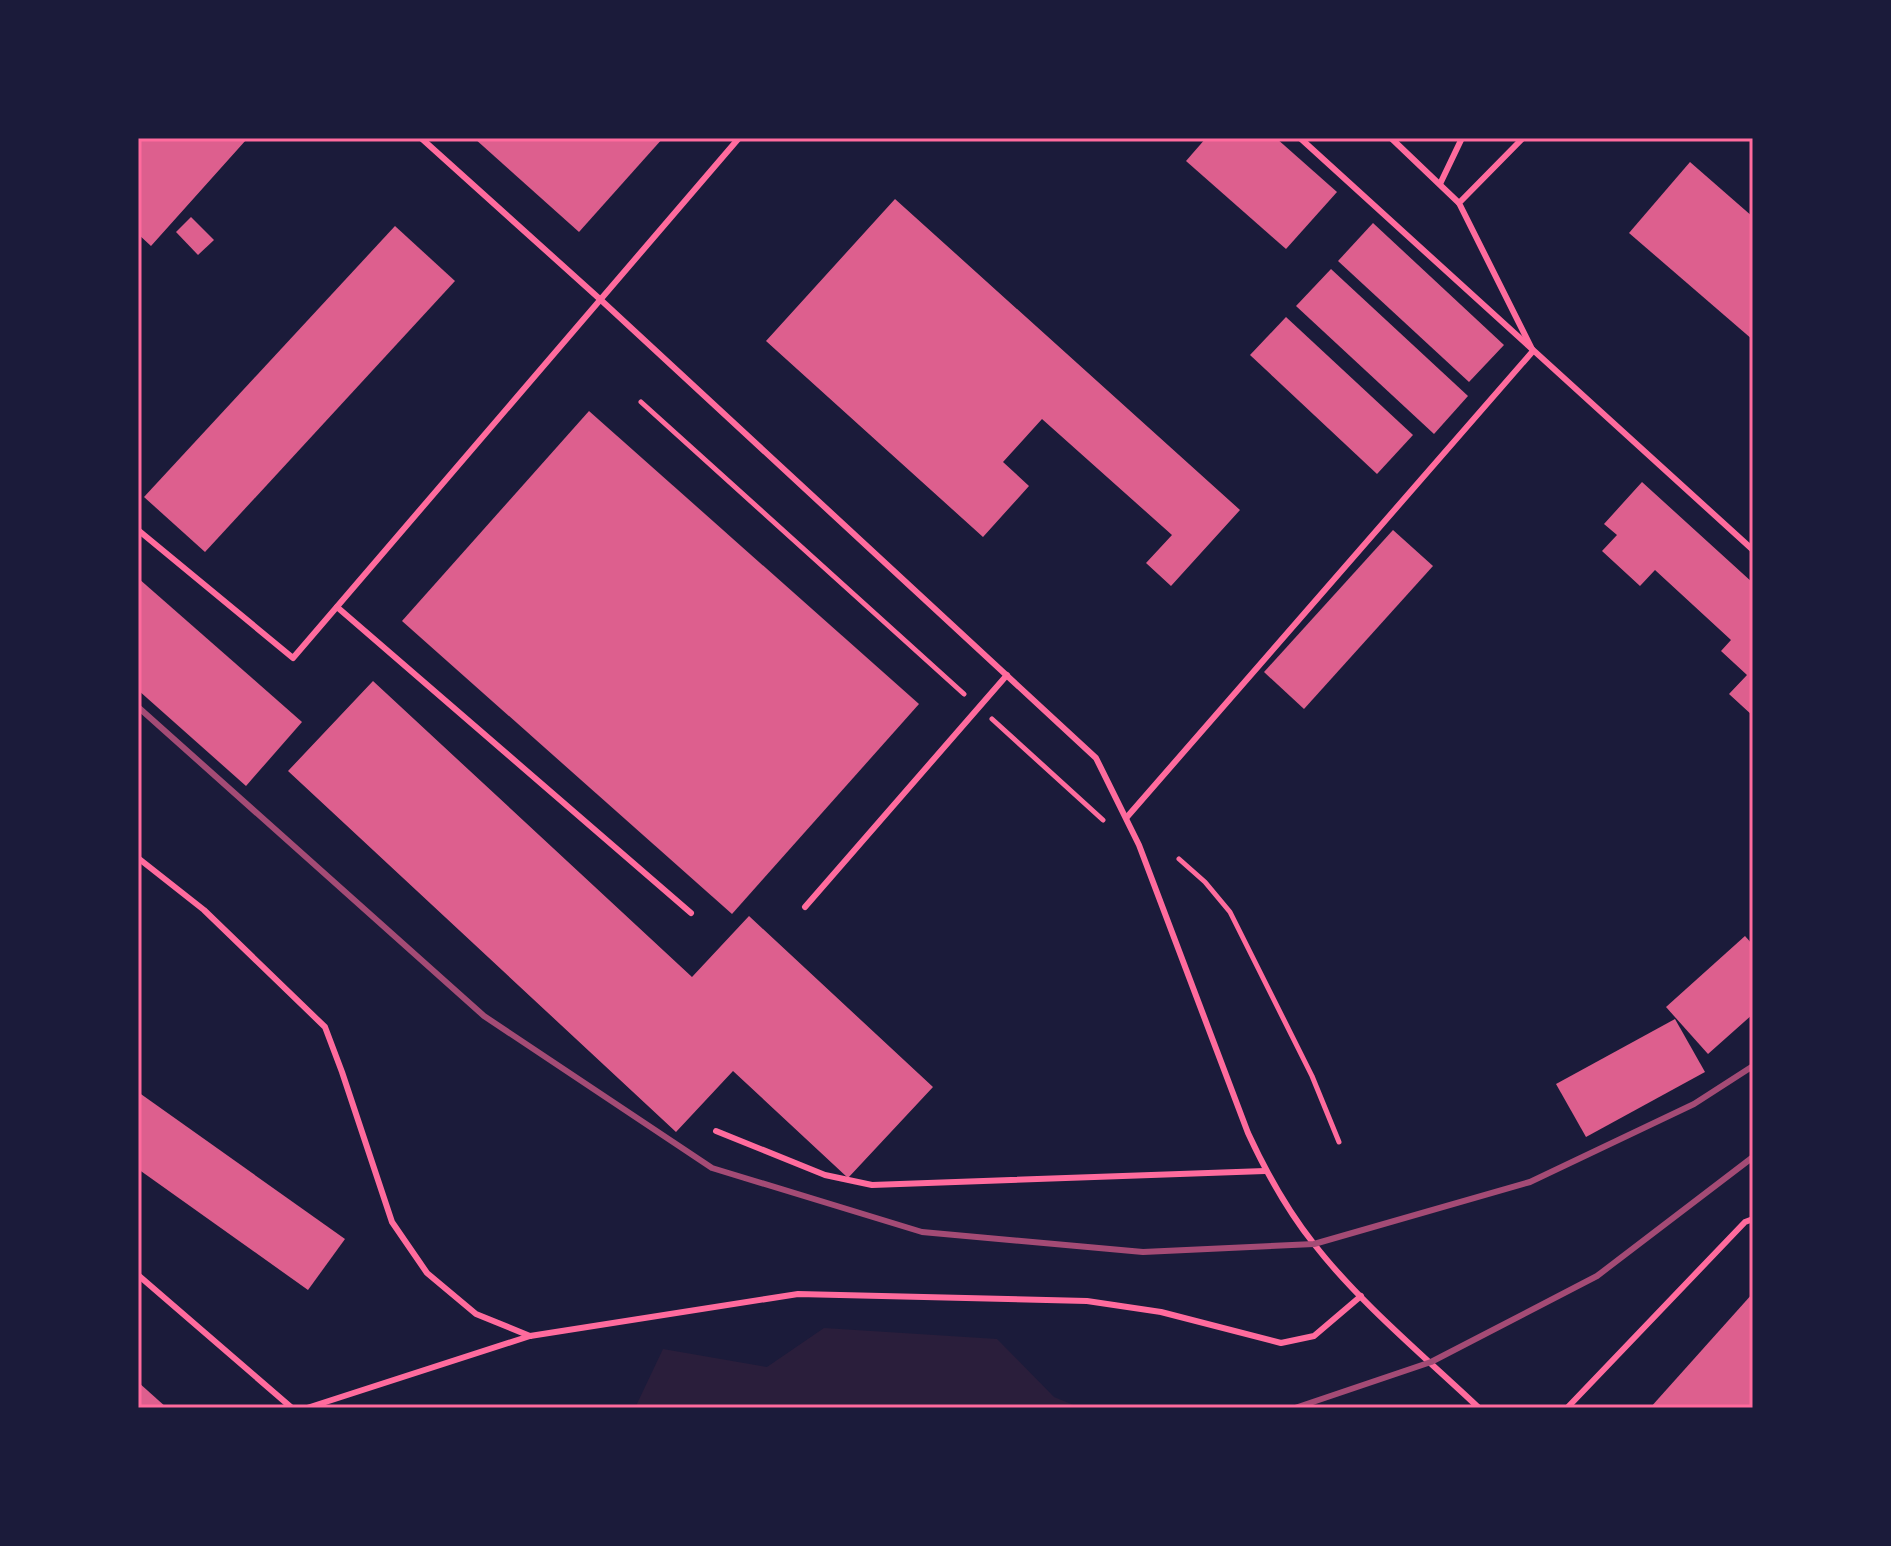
<svg xmlns="http://www.w3.org/2000/svg" width="1891" height="1546" font-family="Georgia,serif">
  <style>
    .green { fill: #2a1e3b }
    .building { fill: #dd5f8e }
    .lines { fill: none; stroke-linecap: round; stroke-linejoin: round }
    .path { stroke: #ff6b9d; stroke-width: 5 }
    .service { stroke: #ff6b9d; stroke-width: 6 }
    .rail { stroke: #a44b75; stroke-width: 6 }
    .neatline { fill: none; stroke: #ff6b9d; stroke-width: 3 }
  </style>
  <rect width="100%" height="100%" fill="#1b1b3a"/>
  <!-- green -->
  <polygon class="green" points="824,1328 997,1339 1054,1397 1081,1408 635,1408 663,1349 767,1367"/>
  <!-- building -->
  <g class="building">
    <polygon points="138,138 180,138 183,140 185,138 244,138 246,140 151,246 138,234"/>
    <polygon points="474,138 663,138 579,232"/>
    <polygon points="1206,138 1276,138 1337,192 1286,249 1186,161"/>
    <polygon points="1690,162 1753,217 1753,340 1629,233"/>
    <polygon points="895,199 1240,510 1171,586 1146,563 1172,535 1042,419 1003,462 1029,486 983,537 766,341"/>
    <polygon points="191,217 214,240 198,255 176,232"/>
    <polygon points="1373,223 1504,345 1469,382 1338,261"/>
    <polygon points="395,226 455,281 205,552 144,497"/>
    <polygon points="1331,269 1468,396 1434,434 1296,306"/>
    <polygon points="1286,317 1413,435 1377,474 1250,355"/>
    <polygon points="589,411 919,704 732,914 402,621"/>
    <polygon points="1642,482 1753,583 1753,716 1729,694 1747,675 1721,651 1731,640 1655,570 1640,586 1602,551 1617,535 1604,524"/>
    <polygon points="1393,530 1433,566 1304,709 1264,672"/>
    <polygon points="138,578 302,722 246,786 138,690"/>
    <polygon points="373,681 692,977 749,916 933,1087 848,1178 733,1071 676,1132 288,771"/>
    <polygon points="1745,936 1753,945 1753,1014 1708,1054 1666,1007"/>
    <polygon points="1675,1019 1705,1072 1586,1137 1556,1084"/>
    <polygon points="138,1092 345,1239 308,1290 138,1169"/>
    <polygon points="1753,1293 1753,1408 1650,1408"/>
    <polygon points="138,1382 167,1408 138,1408"/>
  </g>
  <g class="lines">
    <!-- path -->
    <g class="path">
      <polyline points="641,402 964,694"/>
      <polyline points="992,719 1103,820"/>
      <polyline points="1179,859 1205,882 1230,912 1312,1076 1339,1142"/>
    </g>
    <!-- service -->
    <g class="service">
      <path d="M421,138L602,301L1096,758L1139,845L1248,1133C1266,1172 1287,1210 1314,1244C1359,1302 1425,1357 1479,1408"/>
      <polyline points="1300,138 1753,550"/>
      <polyline points="1391,138 1459,203"/>
      <polyline points="1440,184 1462,138"/>
      <polyline points="138,530 293,658 739,138"/>
      <polyline points="337,607 691,913"/>
      <polyline points="1127,817 1533,351 1459,203 1523,138"/>
      <polyline points="138,858 204,910 325,1027 342,1072 392,1222 427,1273 476,1314 530,1336"/>
      <polyline points="805,907 1007,675"/>
      <polyline points="716,1131 825,1175 872,1185 1265,1171"/>
      <polyline points="138,1275 292,1408"/>
      <polyline points="307,1408 530,1336 798,1294 1087,1301 1161,1312 1281,1343 1314,1336 1361,1296"/>
      <polyline points="1567,1408 1745,1222 1753,1219"/>
    </g>
    <!-- rail -->
    <g class="rail">
      <polyline points="138,707 484,1016 712,1168 922,1232 1143,1252 1314,1244 1530,1182 1694,1104 1753,1066"/>
      <polyline points="1295,1408 1431,1362 1597,1276 1753,1157"/>
    </g>
  </g>
  <!-- border -->
  <rect width="1891" height="1546" fill="none" stroke="#1b1b3a" stroke-width="280"/>
  <rect x="140" y="140" width="1611" height="1266" class="neatline"/>
</svg>
